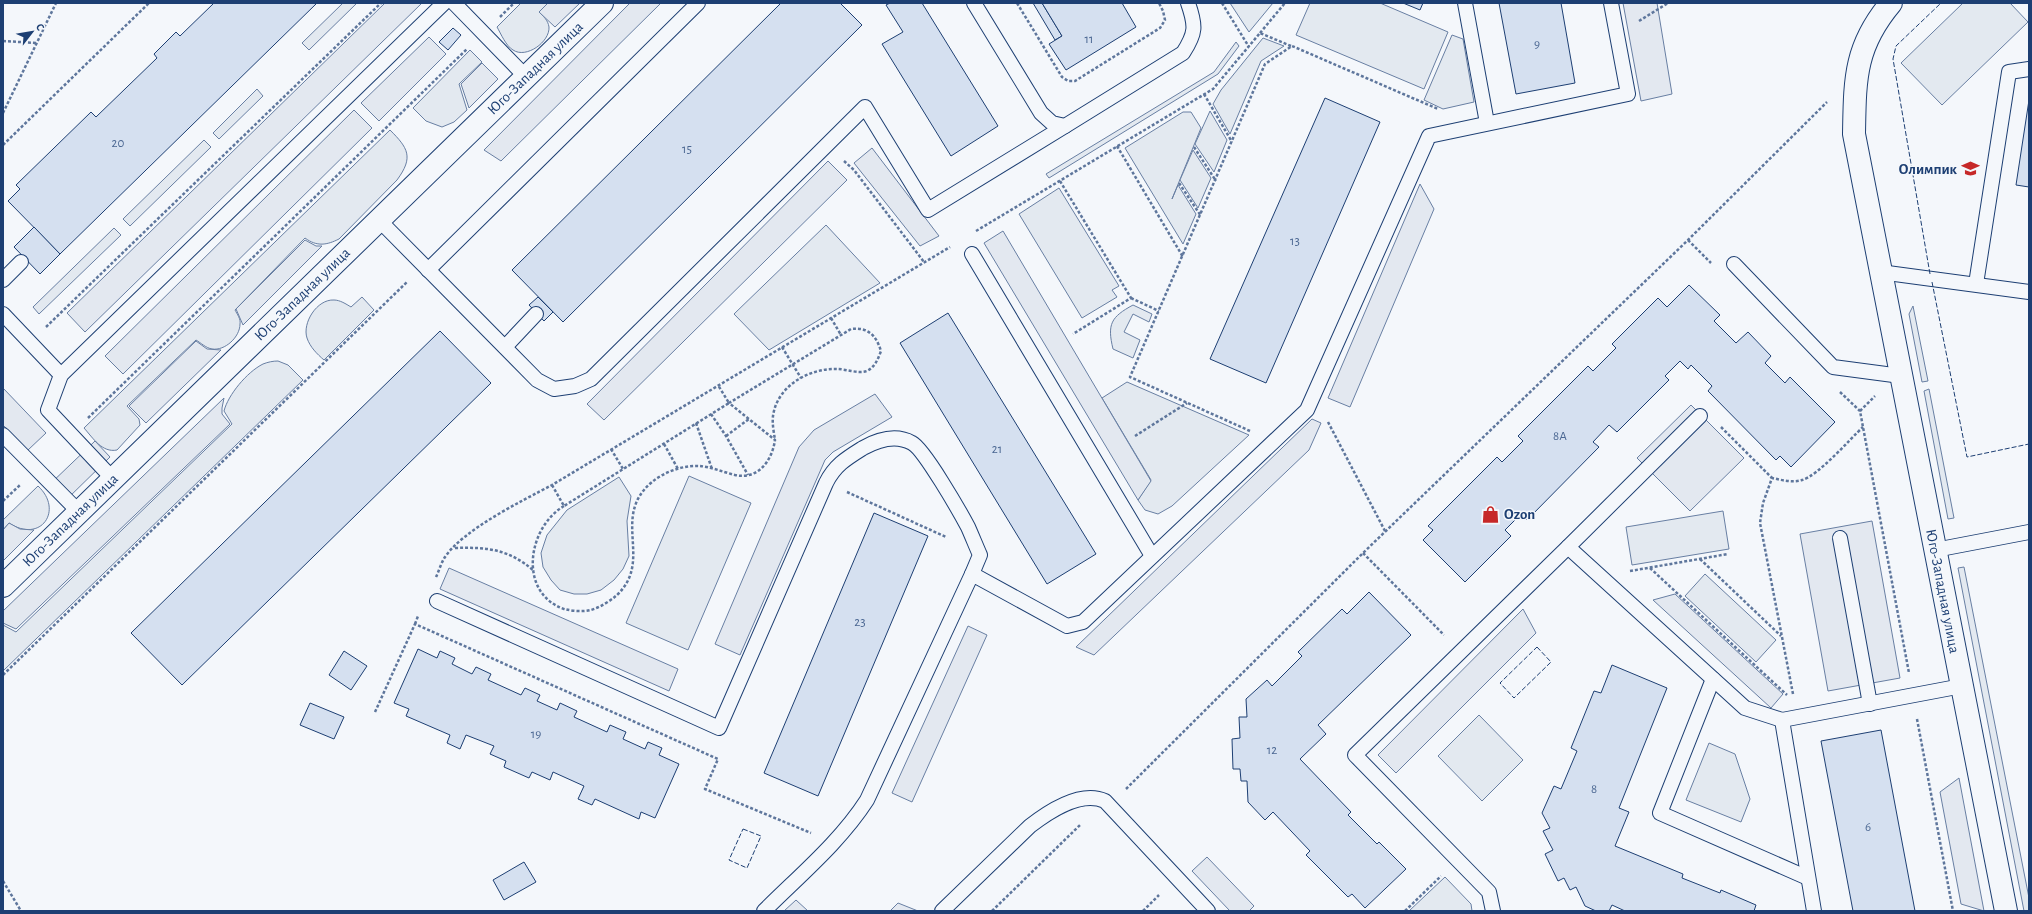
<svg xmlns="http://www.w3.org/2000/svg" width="2032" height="914" font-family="'Alegreya Sans',sans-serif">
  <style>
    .green { fill: #e3e9f0; stroke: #687fa3 }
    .parking { fill: #e3e8f0; stroke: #687fa3 }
    .building { fill: #d5e0f0; stroke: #1d3f73 }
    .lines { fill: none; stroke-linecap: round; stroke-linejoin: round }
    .lane-casing { stroke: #1d3f73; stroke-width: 16 }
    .street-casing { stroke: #1d3f73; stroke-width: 24 }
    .path { stroke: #5e769c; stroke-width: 2.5; stroke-dasharray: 3 2; stroke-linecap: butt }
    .lane { stroke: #f4f7fb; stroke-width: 14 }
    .street { stroke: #f4f7fb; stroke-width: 22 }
    .fence { stroke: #1d3f73; stroke-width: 1; stroke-dasharray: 5 2; stroke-linecap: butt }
    .labels { text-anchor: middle; stroke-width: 3; stroke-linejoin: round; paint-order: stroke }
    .number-label { font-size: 13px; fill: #4b6792 }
    .street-label { font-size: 15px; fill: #1d3f73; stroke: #f4f7fb }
    .poi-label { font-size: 15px; font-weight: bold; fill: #1d3f73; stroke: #f4f7fb; text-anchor: end }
  </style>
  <rect width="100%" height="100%" fill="#f4f7fb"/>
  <!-- green -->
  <g class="green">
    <polygon points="343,3 357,3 309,50 302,43"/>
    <path d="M521,3H548L539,12C543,16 548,20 549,27C550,42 526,59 513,50C506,46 501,34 497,27Z"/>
    <polygon points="1230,3 1273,3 1249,32"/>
    <polygon points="1310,3 1380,3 1448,32 1424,89 1296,35"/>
    <polygon points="1963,3 2010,3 2028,22 1942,105 1901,63"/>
    <polygon points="1452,35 1463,39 1474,102 1443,109 1424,100"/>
    <polygon points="1263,38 1284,46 1261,61 1230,134 1213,104 1221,90"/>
    <polygon points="1236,42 1239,46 1218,74 1049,178 1046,174 1214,72"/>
    <polygon points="470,50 482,62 459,84 467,110 454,122 442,127 426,121 413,108"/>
    <polygon points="257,89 263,96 219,139 213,133"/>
    <polygon points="1210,111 1227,140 1214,172 1195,144"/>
    <polygon points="1183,112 1191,112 1201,128 1172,199 1178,185 1196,214 1183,244 1125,148"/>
    <path d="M390,130C408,148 414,157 397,180L339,239C327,245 317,247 305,238L235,310C237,314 241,319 240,324C240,337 225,351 212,349C206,348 201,343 196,340L127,406L139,419L140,425L117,450C102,453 93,438 84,428Z"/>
    <polygon points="204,140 211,147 130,226 123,219"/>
    <polygon points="1193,150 1211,178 1198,208 1180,180"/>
    <polygon points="1059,188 1119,286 1112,290 1117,297 1082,318 1019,214"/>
    <polygon points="826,225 880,283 769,350 734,314"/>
    <polygon points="114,228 121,235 39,314 33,307"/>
    <path d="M362,297L374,310L324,360C317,354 310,347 307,338C302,323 317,299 334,300C340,300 346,304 351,307Z"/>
    <path d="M1133,305L1152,314L1149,322L1133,314L1124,332L1140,340L1133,358L1113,349C1107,324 1111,317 1133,305Z"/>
    <polygon points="1913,306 1928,381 1922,382 1909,314"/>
    <path d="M278,361L288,365L303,380L3,671V625L16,632L232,424L224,411C228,395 247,372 263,364C268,362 273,361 278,361Z"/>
    <polygon points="1127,382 1249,435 1172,506 1158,514 1145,510 1138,500 1151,480 1102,398"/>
    <polygon points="1929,389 1954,518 1948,519 1924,391"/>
    <polygon points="689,476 751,503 688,650 626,623"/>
    <polygon points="619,477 631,496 627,521 629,556 623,569 614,580 601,590 587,594 574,594 560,590 551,580 543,567 541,553 547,535 567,510"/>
    <path d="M38,486C64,510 41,544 9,523L3,530V520Z"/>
    <polygon points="1723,511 1729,549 1632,565 1626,527"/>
    <polygon points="1964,567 2029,898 2029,911 2024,911 1958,568"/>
    <polygon points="1705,574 1776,640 1756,662 1685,596"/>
    <polygon points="1479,715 1523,760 1482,801 1438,756"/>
    <polygon points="1709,743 1735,754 1750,799 1741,822 1686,800"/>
    <polygon points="1445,877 1471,904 1472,911 1409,911"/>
  </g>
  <!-- parking -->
  <g class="parking">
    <polygon points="385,3 422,3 85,332 67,313"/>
    <polygon points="548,3 580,3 555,27 539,12"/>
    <polygon points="630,3 661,3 501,161 484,150"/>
    <polygon points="1623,3 1657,3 1672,94 1641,101"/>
    <polygon points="429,37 446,54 379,121 361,103"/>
    <polygon points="482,63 498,79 469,108 461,84"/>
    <polygon points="354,110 372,128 123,374 105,356"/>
    <polygon points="872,148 939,236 920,246 854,163"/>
    <polygon points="828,161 847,180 604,420 587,404"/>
    <polygon points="1420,184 1434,209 1350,407 1328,398"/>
    <polygon points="1003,231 1151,481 1138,500 984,243"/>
    <polygon points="305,240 316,246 322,246 243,325 236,309"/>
    <polygon points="196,341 207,349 221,350 146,423 129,406"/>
    <polygon points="3,388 46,433 28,450 3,425"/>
    <polygon points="875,394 892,417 833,452 825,460 740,655 715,644 799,447 814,430"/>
    <polygon points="224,398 222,408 222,414 230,424 16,629 3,623 3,611"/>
    <polygon points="1691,405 1744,458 1690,511 1637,458"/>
    <polygon points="1312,419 1321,423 1309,450 1094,655 1076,647"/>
    <polygon points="95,441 110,457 64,502 48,486"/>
    <polygon points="1872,521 1900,678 1828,691 1800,534"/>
    <polygon points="9,523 20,529 34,530 3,561 3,530"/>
    <polygon points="449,568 678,669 669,691 440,589"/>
    <polygon points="1675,594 1783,694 1771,708 1653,600"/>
    <polygon points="1523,609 1536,633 1396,773 1378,755"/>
    <polygon points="968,626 987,635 912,802 892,793"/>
    <polygon points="1959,778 1984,911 1961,904 1940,792"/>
    <polygon points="1207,857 1254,906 1249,911 1230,911 1192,871"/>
    <polygon points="796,900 808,911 784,911"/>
    <polygon points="898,903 918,911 890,911"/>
  </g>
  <!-- building -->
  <g class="building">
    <polygon points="214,3 317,3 60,254 8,201 20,189 16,185 91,112 96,117 157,58 154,54 176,32 180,36"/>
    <polygon points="781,3 840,3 862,25 563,322 512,270"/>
    <polygon points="890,3 922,3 998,126 951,156 882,44 903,32 886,5"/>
    <polygon points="1033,3 1042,3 1062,36 1055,40"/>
    <polygon points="1042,3 1122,3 1136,27 1066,70 1049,44 1062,36"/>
    <polygon points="1403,3 1423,3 1420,10"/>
    <polygon points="1499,3 1561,3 1575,83 1516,94"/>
    <polygon points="453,28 461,35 448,50 439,42"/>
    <polygon points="1325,98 1380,122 1266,383 1210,359"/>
    <polygon points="2029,100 2029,187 2016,185"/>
    <polygon points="34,227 60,254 40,274 14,247"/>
    <polygon points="1689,285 1720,315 1714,321 1736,343 1748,332 1771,356 1765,363 1785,383 1790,377 1835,422 1791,467 1780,456 1776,460 1708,391 1712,386 1691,365 1688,369 1680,361 1665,376 1669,380 1617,432 1609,425 1593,442 1599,447 1527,520 1521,514 1505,530 1511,536 1465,582 1423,540 1433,530 1428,526 1497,457 1502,462 1523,441 1518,436 1588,366 1593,371 1616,348 1612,344 1658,298 1667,307"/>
    <polygon points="538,297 553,312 544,321 529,305"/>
    <polygon points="948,313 1096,554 1047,584 900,343"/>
    <polygon points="440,331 491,383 182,685 131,633"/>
    <polygon points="874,513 928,536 818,796 764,773"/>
    <polygon points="1369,592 1411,635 1318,725 1326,734 1300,759 1351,812 1348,815 1377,844 1379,842 1406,869 1365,908 1352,894 1348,897 1306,855 1310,851 1273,812 1265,820 1248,802 1247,781 1241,781 1240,769 1233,769 1232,739 1240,738 1239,717 1247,717 1246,699 1267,680 1272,686 1302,656 1298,652 1342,609 1347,614"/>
    <polygon points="418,649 437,658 440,651 455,658 452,664 472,674 476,667 491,674 488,680 521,695 525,688 540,695 537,701 557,710 560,703 577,711 574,717 607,732 610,725 626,732 623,739 645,749 648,742 662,748 659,755 679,764 655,818 641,812 639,819 595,799 592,805 578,799 584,786 553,772 550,780 532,772 529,778 504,767 506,761 490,754 494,746 466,735 460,749 447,743 450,735 406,716 409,709 394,703"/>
    <polygon points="344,651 367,666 351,690 329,675"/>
    <polygon points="1612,665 1667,688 1619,808 1629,812 1615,846 1683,874 1682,878 1720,893 1721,890 1756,905 1754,911 1625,911 1612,905 1609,911 1596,911 1585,906 1576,887 1570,890 1564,878 1558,881 1545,854 1553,850 1543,831 1550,828 1542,813 1554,786 1561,789 1577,751 1571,748 1594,691 1601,693"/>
    <polygon points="310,703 344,717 334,739 300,725"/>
    <polygon points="1881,730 1915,911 1853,911 1821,741"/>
    <polygon points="524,862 536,882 504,900 493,880"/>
  </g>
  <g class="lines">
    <defs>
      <g id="lane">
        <polyline points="454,3 526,77"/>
        <path d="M974,3L1041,113L1052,123L1065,126L1183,53C1196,33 1196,26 1188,3"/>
        <polyline points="1465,3 1487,123"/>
        <polyline points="379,220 537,380 554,389 575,386 591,379 865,107 928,210 1065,126"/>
        <polyline points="972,254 1152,556"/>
        <polyline points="1734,264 1833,367 1901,376"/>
        <polyline points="428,270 698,3"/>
        <polyline points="1880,272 2029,292"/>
        <polyline points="3,280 21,262"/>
        <polyline points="1976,284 2009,72 2029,69"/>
        <polyline points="3,314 61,375"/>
        <polyline points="505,347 536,314"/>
        <polyline points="1700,416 1568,547 1745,708 1782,720"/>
        <polyline points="3,435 79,512"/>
        <polyline points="113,479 48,410 61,375 444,3"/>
        <polyline points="1840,538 1870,704"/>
        <polyline points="1935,550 2029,532"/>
        <path d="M437,601L719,728L826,483C835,465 847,458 863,448C879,439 896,434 912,443C924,449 960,512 968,527C972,536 976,546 980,555L972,574"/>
        <polyline points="1713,679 1660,813 1808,878"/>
        <path d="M764,911C799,876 840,842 867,800L972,574L1067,626L1083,622L1307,410L1429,136L1628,94L1611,3"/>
        <path d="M942,911L1030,826C1048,812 1081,790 1105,801L1208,911"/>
        <polyline points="1493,911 1489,892 1355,755 1568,547"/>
        <polyline points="1814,911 1782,720 1962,686"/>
      </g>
      <g id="street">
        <path d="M1891,3C1854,47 1855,80 1854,134L2006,911"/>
        <polyline points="3,586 602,3"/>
      </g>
    </defs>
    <!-- lane casing -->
    <use href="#lane" class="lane-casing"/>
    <!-- street casing -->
    <use href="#street" class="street-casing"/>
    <!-- path -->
    <g class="path">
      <polyline points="1017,3 1062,77 1068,81 1075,81 1160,28 1165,20 1163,11 1159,3"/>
      <polyline points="1222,3 1249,47"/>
      <polyline points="500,17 514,3"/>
      <polyline points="1639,21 1668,3"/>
      <polyline points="1260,33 1285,3"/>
      <polyline points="3,41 36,43"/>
      <polyline points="1204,94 1232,142"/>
      <polyline points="3,113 56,3"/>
      <polyline points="3,145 149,3"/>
      <polyline points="1117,146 1183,257"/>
      <polyline points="1194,147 1216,181"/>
      <polyline points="844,161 854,170 924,262"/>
      <polyline points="1060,181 1131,298 1073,334"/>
      <polyline points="1179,183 1201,216"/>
      <polyline points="976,231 1213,89 1260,33 1291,46"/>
      <polyline points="1688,240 1711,263"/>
      <polyline points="1131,298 1159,311"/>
      <polyline points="831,318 841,335"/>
      <polyline points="46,327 381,3"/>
      <polyline points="782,347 801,378"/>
      <polyline points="1840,392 1860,411 1909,673"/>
      <polyline points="1860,411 1875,396"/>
      <polyline points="711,414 726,436 748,475"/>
      <polyline points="88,418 467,49"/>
      <polyline points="1328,422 1385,531"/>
      <polyline points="696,423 712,469"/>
      <polyline points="1721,427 1772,478"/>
      <polyline points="1250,431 1130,377 1265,64 1292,46 1438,109"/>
      <polyline points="726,436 749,419"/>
      <polyline points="1135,436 1187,403"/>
      <polyline points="664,444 678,469"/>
      <polyline points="611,449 623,469"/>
      <polyline points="552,485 564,506 729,403 718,385"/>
      <polyline points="847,492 946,537"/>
      <polyline points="3,501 20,485"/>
      <path d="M564,506C527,528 518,593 564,609C572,611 583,612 591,610C601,607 610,601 617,595C654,560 610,517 652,482C664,472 683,465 700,466C711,467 723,472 735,475C758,480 772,461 775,440L729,403L851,329C868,327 876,335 881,351C878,359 875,367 867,371C858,374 846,369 837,369C809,368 777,386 773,416C772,424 774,433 775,440"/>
      <path d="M455,548C487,547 509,549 534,571"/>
      <polyline points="1363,553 1444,635"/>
      <polyline points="1700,559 1781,636"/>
      <polyline points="1650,568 1787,695"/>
      <polyline points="1630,571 1728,554"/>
      <path d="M436,577C439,571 441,563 445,557C464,529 522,501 552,485L950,247"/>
      <polyline points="415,624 418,616"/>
      <polyline points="3,675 407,282"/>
      <path d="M1793,694L1760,523L1763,503L1772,478C1782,480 1792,483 1802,480C1818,476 1850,439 1863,427"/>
      <polyline points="375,712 415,624 718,759 705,789 811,833"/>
      <polyline points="1917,719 1953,911"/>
      <polyline points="1126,789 1363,553 1688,240 1827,102"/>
      <polyline points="3,881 21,911"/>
      <polyline points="992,911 1080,825"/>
      <polyline points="1143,911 1159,895"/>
      <polyline points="1405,911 1441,876"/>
    </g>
    <!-- lane -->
    <use href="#lane" class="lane"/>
    <!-- street -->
    <use href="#street" class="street"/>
    <!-- fence -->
    <g class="fence">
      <polyline points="1930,274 1893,59 1896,46 1941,3"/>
      <polyline points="1932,282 1967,457 2029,444"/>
      <polygon points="1537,647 1551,662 1514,698 1500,683"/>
      <polygon points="743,829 761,836 747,868 729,860"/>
    </g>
  </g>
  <!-- icons -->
  <defs>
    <symbol id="school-bare" viewBox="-9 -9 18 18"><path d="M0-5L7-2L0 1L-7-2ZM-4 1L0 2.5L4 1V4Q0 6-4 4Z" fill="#c62828" stroke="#f4f7fb" stroke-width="2.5" paint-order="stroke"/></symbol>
    <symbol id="shop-bare" viewBox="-9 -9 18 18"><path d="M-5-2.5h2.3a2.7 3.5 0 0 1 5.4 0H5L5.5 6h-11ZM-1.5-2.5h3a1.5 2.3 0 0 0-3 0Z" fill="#c62828" stroke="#f4f7fb" stroke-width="2.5" paint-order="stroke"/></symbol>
  </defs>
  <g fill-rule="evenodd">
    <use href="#school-bare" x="1958" y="156" width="25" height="25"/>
    <use href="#shop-bare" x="1478" y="502" width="25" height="25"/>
  </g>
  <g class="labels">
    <!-- number labels -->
    <g class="number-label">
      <text x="1089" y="43">11</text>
      <text x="1537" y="48">9</text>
      <text x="118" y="147">20</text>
      <text x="687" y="153">15</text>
      <text x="1295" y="245">13</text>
      <text x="1560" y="440">8А</text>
      <text x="997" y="453">21</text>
      <text x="860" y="626">23</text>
      <text x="536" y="738">19</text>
      <text x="1272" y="754">12</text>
      <text x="1594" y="793">8</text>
      <text x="1868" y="831">6</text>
    </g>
    <!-- street labels -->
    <g class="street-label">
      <text transform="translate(535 68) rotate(-44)" y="5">Юго-Западная улица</text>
      <text transform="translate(302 294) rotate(-44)" y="5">Юго-Западная улица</text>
      <text transform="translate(70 520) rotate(-44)" y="5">Юго-Западная улица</text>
      <text transform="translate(1943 591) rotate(79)" y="5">Юго-Западная улица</text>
    </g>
    <!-- poi labels -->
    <g class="poi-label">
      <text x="1957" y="174">Олимпик</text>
      <text x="1504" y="519" text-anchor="start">Ozon</text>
    </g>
  </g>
  <!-- border -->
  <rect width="2032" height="914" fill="none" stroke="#1d3f73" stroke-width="8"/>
  <!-- north arrow -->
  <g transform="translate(32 32) rotate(59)" stroke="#f4f7fb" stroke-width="3" paint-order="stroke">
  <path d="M0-3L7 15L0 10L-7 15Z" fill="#1d3f73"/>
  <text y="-6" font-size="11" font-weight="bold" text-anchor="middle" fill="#1d3f73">С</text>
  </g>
</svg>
